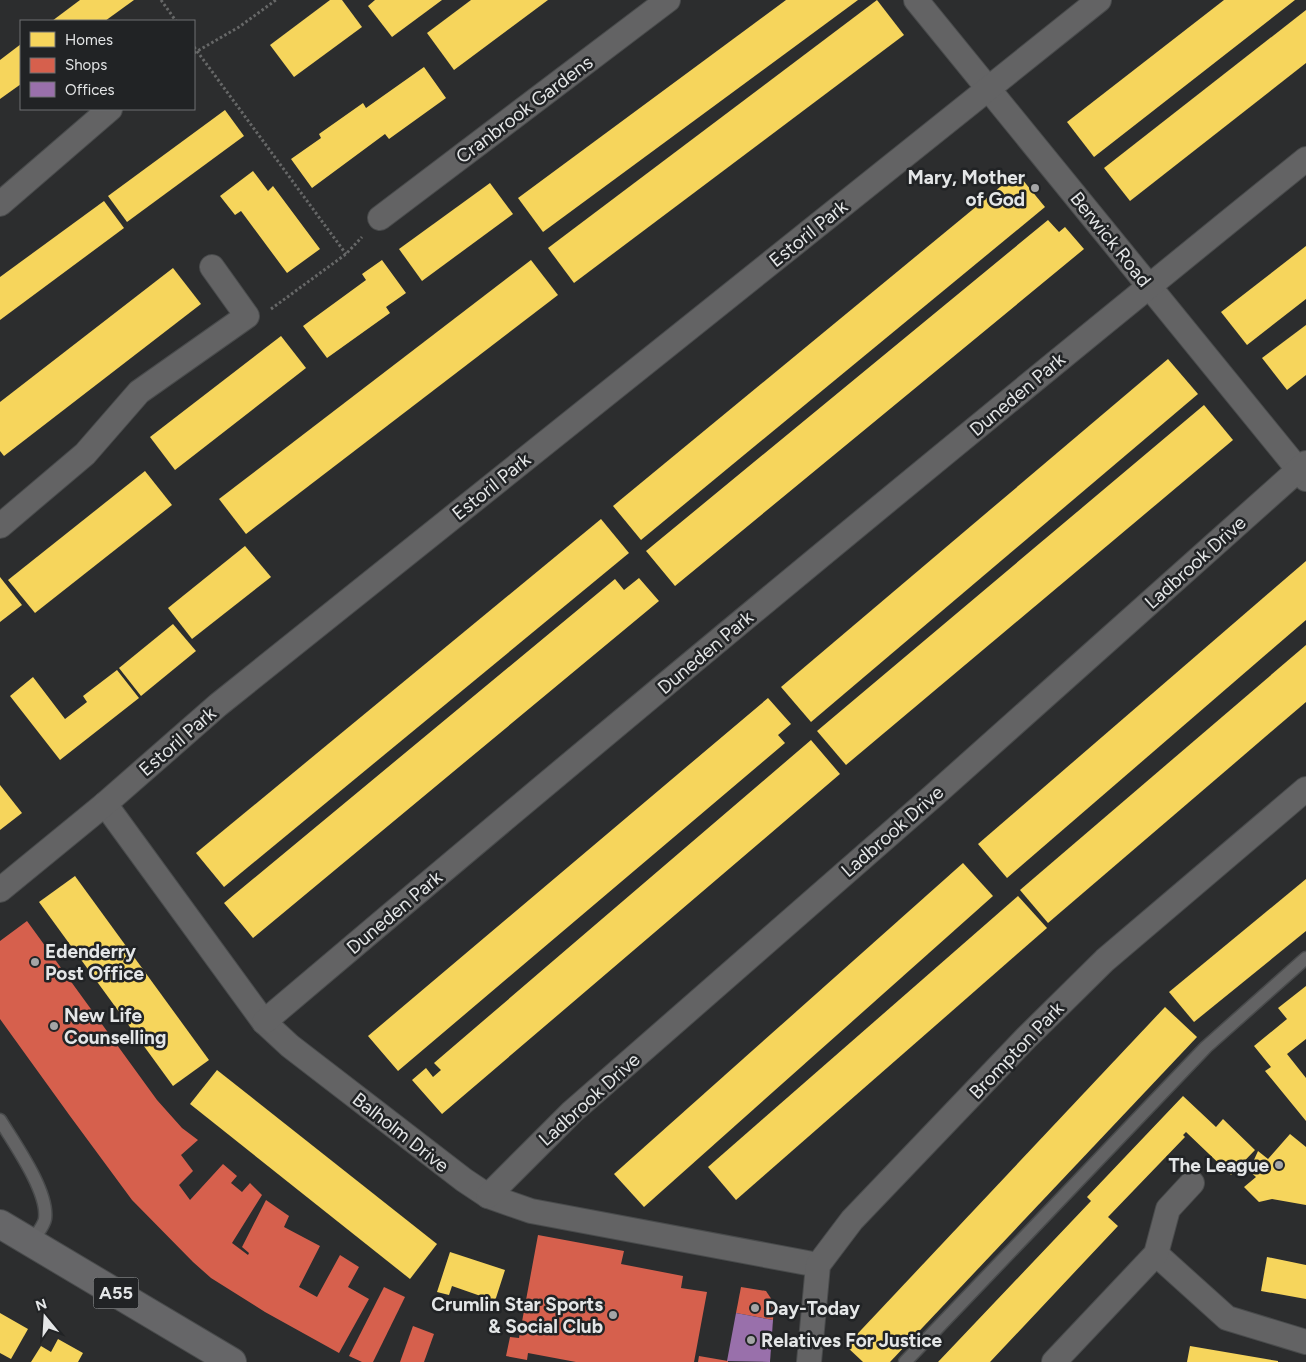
<svg xmlns="http://www.w3.org/2000/svg" width="1306" height="1362" font-family="Figtree,sans-serif">
  <style>
    .homes { fill: #f6d55c }
    .shops { fill: #d6604d }
    .offices { fill: #9970ab }
    .lines { fill: none; stroke-linecap: round; stroke-linejoin: round }
    .service-casing { stroke: #494b4c; stroke-width: 15 }
    .minor-casing { stroke: #494b4c; stroke-width: 26 }
    .trunk-casing { stroke: #494b4c; stroke-width: 30 }
    .path { stroke: #676868; stroke-width: 3; stroke-dasharray: 2.5 2.5; stroke-linecap: butt }
    .service { stroke: #636364; stroke-width: 12 }
    .minor { stroke: #636364; stroke-width: 24 }
    .trunk { stroke: #666668; stroke-width: 28 }
    .poi-dot { fill: #a4a5a6; stroke: #212325; stroke-width: 2 }
    .labels { text-anchor: middle; stroke-width: 5; stroke-linejoin: round; paint-order: stroke }
    .shield { fill: #212325; stroke: #aaacad; stroke-width: 1 }
    .shield-label { font-size: 18px; font-weight: bold; fill: #e4e6e7 }
    .street-label { font-size: 19px; fill: #e4e6e7; stroke: #212325 }
    .poi-label { font-size: 19px; font-weight: bold; fill: #e4e6e7; stroke: #212325; text-anchor: start }
  </style>
  <rect width="100%" height="100%" fill="#2c2d2e"/>
  <!-- homes -->
  <g class="homes">
    <polygon points="80,0 134,0 105,21 52,21"/>
    <polygon points="330,0 342,0 362,27 294,77 270,45"/>
    <polygon points="375,0 442,0 392,37 368,6"/>
    <polygon points="471,0 548,0 454,70 427,33"/>
    <polygon points="786,0 858,0 543,232 518,198"/>
    <polygon points="877,0 904,35 574,283 548,248"/>
    <polygon points="1224,0 1295,0 1094,157 1067,122"/>
    <polygon points="1306,10 1306,63 1130,201 1104,168"/>
    <polygon points="21,44 21,84 0,99 0,60"/>
    <polygon points="424,67 446,98 389,139 385,134 312,188 291,159 321,138 319,134 363,103 366,108"/>
    <polygon points="225,110 244,136 127,222 108,196"/>
    <polygon points="253,171 268,191 273,186 320,249 287,273 241,211 235,215 220,196"/>
    <polygon points="1017,173 1045,207 641,540 613,506"/>
    <polygon points="490,183 513,214 422,281 399,249"/>
    <polygon points="104,201 124,228 0,320 0,277"/>
    <polygon points="1048,220 1059,232 1065,227 1084,249 675,586 646,551"/>
    <polygon points="1306,246 1306,299 1247,345 1221,312"/>
    <polygon points="382,260 406,293 386,307 390,313 327,358 303,326 366,280 362,274"/>
    <polygon points="531,260 558,295 246,534 219,499"/>
    <polygon points="173,268 201,304 4,456 0,451 0,402"/>
    <polygon points="1306,325 1306,375 1287,390 1262,358"/>
    <polygon points="281,336 306,368 175,470 150,437"/>
    <polygon points="1168,359 1198,394 811,722 781,687"/>
    <polygon points="1204,405 1233,440 846,765 817,731"/>
    <polygon points="145,471 172,505 35,613 8,580"/>
    <polygon points="601,519 629,553 224,887 196,853"/>
    <polygon points="245,546 271,577 192,639 168,608"/>
    <polygon points="1306,561 1306,620 1007,878 978,844"/>
    <polygon points="0,577 22,605 0,622"/>
    <polygon points="639,578 659,601 253,938 224,903 615,579 624,590"/>
    <polygon points="173,624 196,651 141,696 119,668"/>
    <polygon points="1306,645 1306,702 1048,923 1020,890"/>
    <polygon points="117,670 139,698 60,760 10,696 33,677 65,719 87,702 83,696"/>
    <polygon points="768,698 791,724 778,735 785,743 398,1071 368,1036"/>
    <polygon points="811,740 840,774 442,1114 412,1080 426,1068 433,1077 441,1070 434,1063"/>
    <polygon points="0,785 22,813 0,830"/>
    <polygon points="963,863 993,896 644,1207 614,1174"/>
    <polygon points="75,876 209,1060 173,1086 39,902"/>
    <polygon points="1306,879 1306,931 1194,1022 1169,992"/>
    <polygon points="1018,896 1047,928 736,1200 708,1167"/>
    <polygon points="1306,986 1306,1039 1287,1054 1306,1078 1306,1121 1265,1071 1271,1067 1254,1046 1287,1019 1278,1008"/>
    <polygon points="1165,1007 1197,1037 890,1362 863,1362 846,1346"/>
    <polygon points="217,1070 437,1244 410,1279 190,1104"/>
    <polygon points="1183,1096 1216,1127 1223,1119 1255,1150 1231,1175 1186,1132 1183,1135 1185,1137 1108,1217 1118,1226 990,1362 938,1362 1091,1201 1087,1197"/>
    <polygon points="1290,1134 1306,1147 1306,1205 1272,1199 1259,1202 1244,1187 1256,1177 1249,1171 1258,1151 1268,1159"/>
    <polygon points="450,1252 505,1270 495,1301 452,1286 449,1295 437,1292"/>
    <polygon points="1267,1257 1306,1265 1306,1299 1261,1291"/>
    <polygon points="0,1313 28,1329 11,1359 0,1353"/>
    <polygon points="58,1339 83,1353 78,1362 31,1362 41,1346 51,1352"/>
    <polygon points="1190,1346 1278,1361 1278,1362 1187,1362"/>
  </g>
  <!-- shops -->
  <g class="shops">
    <polygon points="27,921 157,1100 182,1128 198,1140 181,1155 193,1171 179,1185 190,1200 223,1164 237,1176 231,1183 242,1192 250,1183 262,1195 232,1243 248,1255 249,1253 242,1247 266,1200 289,1216 284,1227 320,1246 299,1287 317,1297 340,1255 359,1267 348,1287 369,1299 339,1353 265,1312 211,1278 193,1262 132,1200 70,1116 0,1019 0,941"/>
    <polygon points="538,1235 624,1251 621,1264 683,1276 681,1288 707,1292 694,1362 576,1362 528,1353 527,1360 506,1356 510,1337 519,1338"/>
    <polygon points="384,1287 405,1297 373,1362 362,1362 349,1356"/>
    <polygon points="741,1287 766,1291 774,1303 773,1320 736,1313"/>
    <polygon points="413,1326 434,1334 424,1362 400,1362"/>
    <polygon points="699,1356 728,1361 728,1362 698,1362"/>
  </g>
  <!-- offices -->
  <polygon class="offices" points="736,1313 773,1320 770,1362 727,1361"/>
  <g class="lines">
    <defs>
      <g id="service">
        <path d="M0,1120C14,1143 49,1192 45,1219C44,1226 35,1236 31,1243"/>
        <polyline points="905,1362 1206,1047 1306,958"/>
      </g>
      <g id="minor">
        <polyline points="916,0 1306,479"/>
        <polyline points="0,204 110,109"/>
        <polyline points="380,218 668,0"/>
        <polyline points="0,526 85,454 139,392 247,316 212,267"/>
        <polyline points="105,804 264,1022 290,1046 464,1180 488,1196 531,1211 818,1265"/>
        <polyline points="0,890 105,804 218,705 1099,0"/>
        <path d="M264,1022C608,730 955,443 1306,159"/>
        <polyline points="488,1196 572,1112 932,797 1306,463"/>
        <polyline points="1156,1254 1227,1318 1306,1342"/>
        <polyline points="809,1362 818,1265 852,1220 1026,1038 1105,960 1306,789"/>
        <polyline points="1054,1362 1156,1254 1168,1209 1192,1183"/>
      </g>
      <polyline id="trunk" points="0,1224 232,1362"/>
    </defs>
    <!-- service casing -->
    <use href="#service" class="service-casing"/>
    <!-- minor casing -->
    <use href="#minor" class="minor-casing"/>
    <!-- trunk casing -->
    <use href="#trunk" class="trunk-casing"/>
    <!-- path -->
    <g class="path">
      <polyline points="161,0 176,21"/>
      <polyline points="194,47 346,254"/>
      <polyline points="194,53 239,27 276,0"/>
      <polyline points="271,309 346,254 362,237"/>
    </g>
    <!-- service -->
    <use href="#service" class="service"/>
    <!-- minor -->
    <use href="#minor" class="minor"/>
    <!-- trunk -->
    <use href="#trunk" class="trunk"/>
  </g>
  <!-- markers -->
  <g class="poi-dot">
    <circle cx="1035" cy="188" r="5"/>
    <circle cx="35" cy="962" r="5"/>
    <circle cx="54" cy="1026" r="5"/>
    <circle cx="1279" cy="1165" r="5"/>
    <circle cx="755" cy="1308" r="5"/>
    <circle cx="613" cy="1315" r="5"/>
    <circle cx="751" cy="1340" r="5"/>
  </g>
  <g class="labels">
    <!-- shield labels -->
    <rect class="shield" x="93.5" y="1277.5" width="45" height="31" rx="4"/>
    <g class="shield-label">
      <text x="116" y="1299">A55</text>
    </g>
    <!-- street labels -->
    <g class="street-label">
      <text transform="translate(524 109) rotate(-37)" y="7">Cranbrook Gardens</text>
      <text transform="translate(808 233) rotate(-39)" y="7">Estoril Park</text>
      <text transform="translate(1111 239) rotate(51)" y="7">Berwick Road</text>
      <text transform="translate(1017 394) rotate(-40)" y="7">Duneden Park</text>
      <text transform="translate(491 486) rotate(-39)" y="7">Estoril Park</text>
      <text transform="translate(1195 562) rotate(-42)" y="7">Ladbrook Drive</text>
      <text transform="translate(705 652) rotate(-40)" y="7">Duneden Park</text>
      <text transform="translate(177 741) rotate(-41)" y="7">Estoril Park</text>
      <text transform="translate(892 831) rotate(-41)" y="7">Ladbrook Drive</text>
      <text transform="translate(394 912) rotate(-40)" y="7">Duneden Park</text>
      <text transform="translate(1016 1050) rotate(-46)" y="7">Brompton Park</text>
      <text transform="translate(589 1099) rotate(-42)" y="7">Ladbrook Drive</text>
      <text transform="translate(401 1132) rotate(38)" y="7">Balholm Drive</text>
    </g>
    <!-- poi labels -->
    <g class="poi-label">
      <text x="1025" y="184" text-anchor="end">Mary, Mother<tspan x="1025" dy="22">of God</tspan></text>
      <text x="45" y="958">Edenderry<tspan x="45" dy="22">Post Office</tspan></text>
      <text x="64" y="1022">New Life<tspan x="64" dy="22">Counselling</tspan></text>
      <text x="1269" y="1172" text-anchor="end">The League</text>
      <text x="603" y="1311" text-anchor="end">Crumlin Star Sports<tspan x="603" dy="22">&amp; Social Club</tspan></text>
      <text x="765" y="1315">Day-Today</text>
      <text x="761" y="1347">Relatives For Justice</text>
    </g>
  </g>
  <!-- legend -->
  <rect x="20" y="20" width="175" height="90" fill="#212325" stroke="#6f7173"/>
  <rect x="30" y="32" width="25" height="15" fill="#f6d55c" stroke="#6f7173"/>
  <text x="65" y="45" font-size="15" fill="#e4e6e7">Homes</text>
  <rect x="30" y="58" width="25" height="15" fill="#d6604d" stroke="#6f7173"/>
  <text x="65" y="70" font-size="15" fill="#e4e6e7">Shops</text>
  <rect x="30" y="82" width="25" height="15" fill="#9970ab" stroke="#6f7173"/>
  <text x="65" y="95" font-size="15" fill="#e4e6e7">Offices</text>
  <!-- north arrow -->
  <g transform="translate(45 1317) rotate(342)" stroke="#212325" stroke-width="4" paint-order="stroke">
  <path d="M0-4L9 19L0 12L-9 19Z" fill="#e4e6e7"/>
  <text y="-8" font-size="14" font-weight="bold" text-anchor="middle" fill="#e4e6e7">N</text>
  </g>
</svg>
